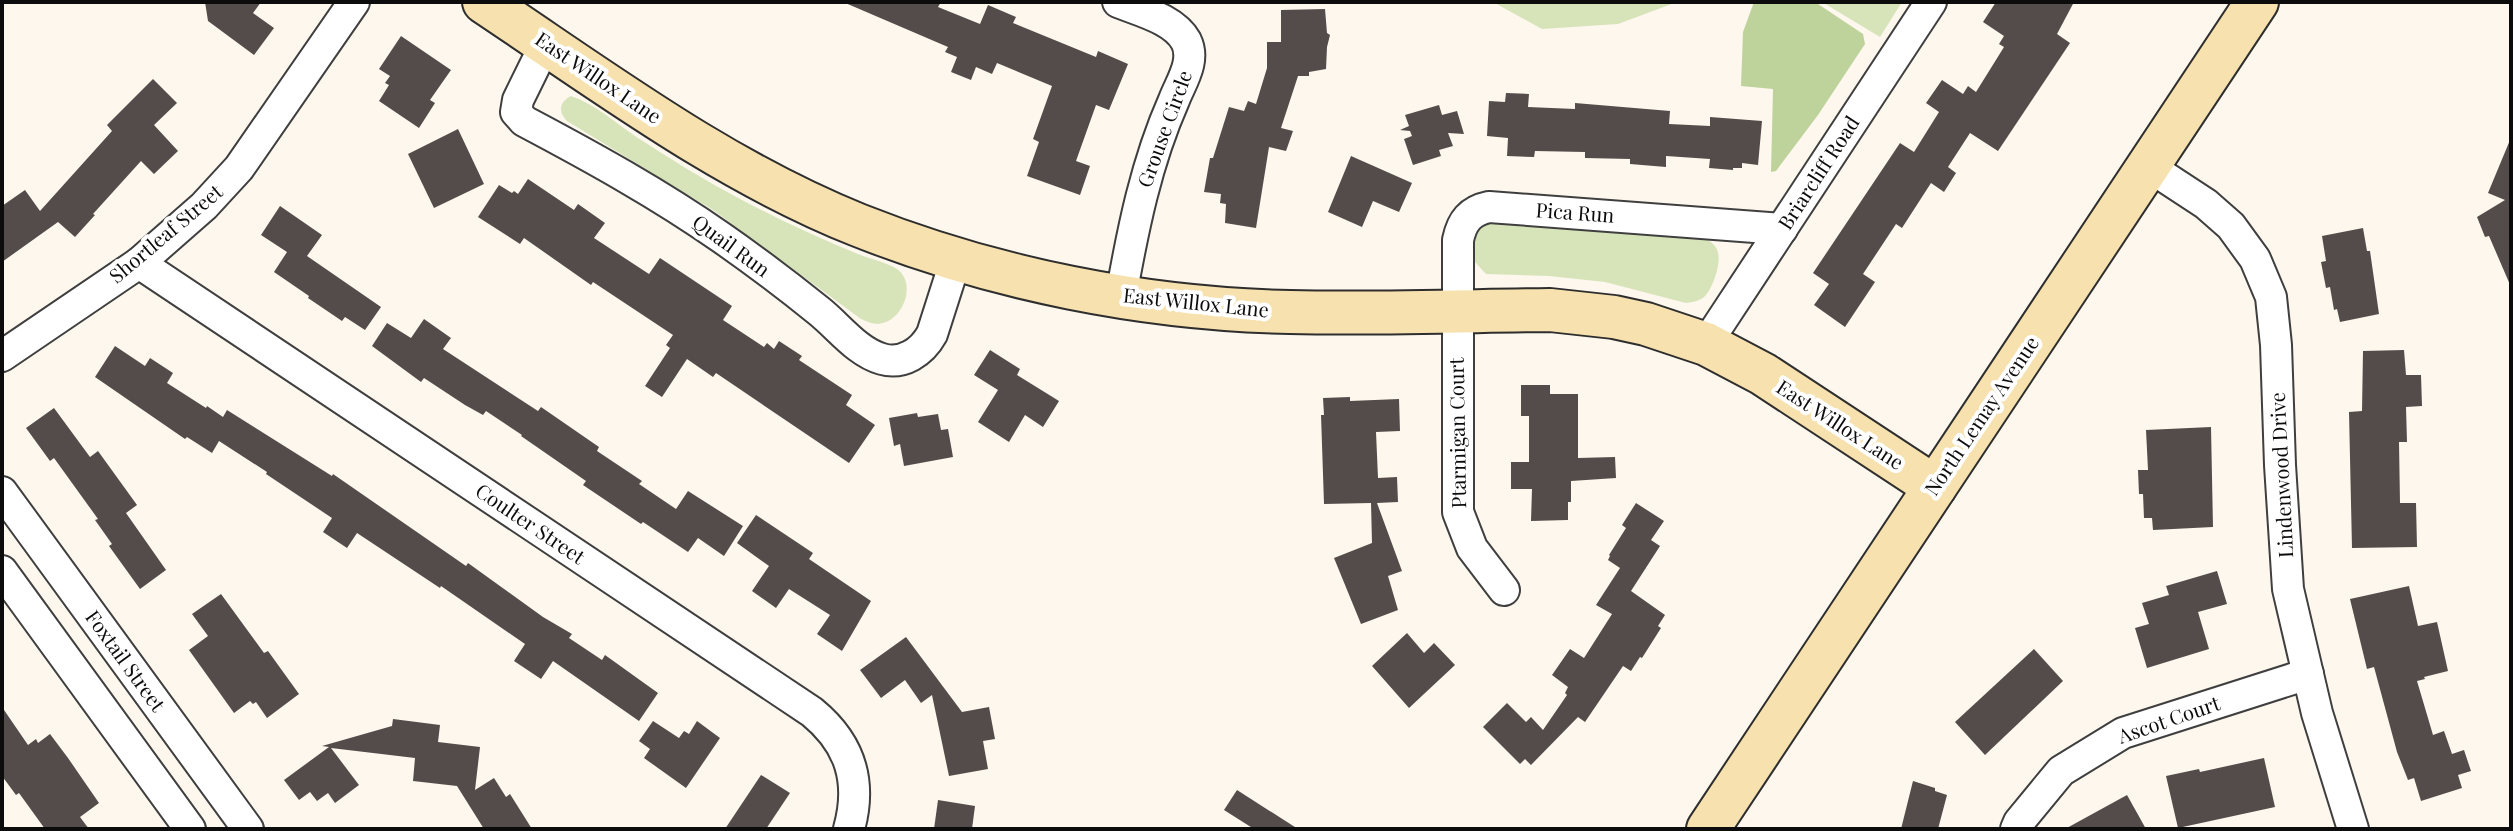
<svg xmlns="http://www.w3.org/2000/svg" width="2513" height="831" font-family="'Playfair Display',serif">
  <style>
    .green { fill: #d7e4ba }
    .forest { fill: #bed39b }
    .building { fill: #544c4a }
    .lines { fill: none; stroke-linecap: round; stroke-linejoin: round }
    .street-casing { stroke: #3f3f3f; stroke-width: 34 }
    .secondary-casing { stroke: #2e2e2e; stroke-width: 46 }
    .street { stroke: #fff; stroke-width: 30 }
    .secondary { stroke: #f7e2af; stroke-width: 42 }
    .labels { text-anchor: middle; stroke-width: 8; stroke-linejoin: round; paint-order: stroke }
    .street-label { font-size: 20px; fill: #0c0c0c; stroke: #fff }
  </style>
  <rect width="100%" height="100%" fill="#fdf7ed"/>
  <!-- green -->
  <g class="green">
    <polygon points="1493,2 1677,2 1618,24 1542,29"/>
    <polygon points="1822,2 1902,2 1880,37"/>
    <path d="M571,96C595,104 617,124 638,138C672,160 706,181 742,200C780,220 818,238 858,254C870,259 886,262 897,269C918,284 902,323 878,324C872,324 866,321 861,319L713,210L567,121C558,112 559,102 571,96Z"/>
    <path d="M1497,222L1706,238C1711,242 1717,246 1718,253C1721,264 1713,288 1705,296C1700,301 1693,302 1686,303L1605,282L1549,276L1486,274L1474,261C1475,239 1471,226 1497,222Z"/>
  </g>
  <!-- forest -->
  <polygon class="forest" points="1754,2 1815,2 1863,34 1865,44 1818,115 1776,171 1771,172 1773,89 1741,86 1743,32"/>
  <!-- building -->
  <g class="building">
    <polygon points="205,2 261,2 253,13 274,28 254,55 208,21"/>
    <polygon points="843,2 941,2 938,7 980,24 988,5 1016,17 1013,23 1096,57 1098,51 1128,64 1109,110 1096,105 1076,161 1090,166 1080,195 1027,176 1039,142 1033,139 1052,86 997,63 992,74 976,67 971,80 951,72 957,57 945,52 948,47"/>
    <polygon points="1996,2 2074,2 2057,34 2070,43 1998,151 1970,133 1948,167 1956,173 1944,192 1931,183 1902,228 1896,224 1863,274 1875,282 1845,327 1814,305 1829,284 1813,273 1900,143 1914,152 1939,112 1926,103 1942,80 1963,94 1968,86 1976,92 2004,47 1999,44 2004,36 1983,22"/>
    <polygon points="1325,9 1327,33 1330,35 1327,47 1326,69 1309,72 1309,76 1298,76 1281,128 1293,131 1286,151 1269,147 1256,228 1225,223 1226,204 1220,203 1221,194 1204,192 1210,158 1213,158 1229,107 1244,111 1248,101 1256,104 1267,68 1267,42 1281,42 1281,10"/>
    <polygon points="401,36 451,70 430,100 435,103 419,128 379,101 389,85 385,83 390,76 379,69"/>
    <polygon points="153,79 177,103 154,125 178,151 154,174 141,161 93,214 95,215 75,237 58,222 2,262 2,206 25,190 40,211 112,131 107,125"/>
    <polygon points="1506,93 1529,94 1528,107 1575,109 1575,103 1670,111 1669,124 1710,126 1710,117 1762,121 1758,165 1742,163 1742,168 1733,168 1733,170 1709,168 1710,159 1666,156 1666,167 1630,164 1630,159 1585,158 1585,152 1535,151 1534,157 1507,156 1508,138 1487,136 1489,101 1505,102"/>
    <polygon points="1439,105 1442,115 1457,111 1464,134 1448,133 1453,146 1439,150 1441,156 1413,165 1404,139 1412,136 1410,131 1400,130 1409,126 1405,115"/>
    <polygon points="458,129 484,184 434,208 408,154"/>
    <polygon points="2510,140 2511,140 2511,287 2489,236 2485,237 2477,217 2505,200 2488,193"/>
    <polygon points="1351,156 1412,183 1399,212 1373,201 1362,227 1328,212"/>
    <polygon points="528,179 574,210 578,204 605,223 594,238 649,274 660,258 732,306 723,320 764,347 767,343 774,349 779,341 802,356 799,360 852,395 846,405 875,425 849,463 716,373 713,377 687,359 662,397 645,386 670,348 666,345 673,335 593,282 591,285 524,238 520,244 478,217 499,185 512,193 514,191 518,194"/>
    <polygon points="280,206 322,235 307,256 381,307 365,330 345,317 342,321 308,298 309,296 274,272 287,252 261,235"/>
    <polygon points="2363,228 2367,251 2370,251 2379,314 2340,322 2337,309 2334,310 2330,287 2326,288 2321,262 2326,261 2322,236"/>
    <polygon points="424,319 451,338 443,349 538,411 541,407 599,447 597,451 642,481 639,484 676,509 688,491 743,526 724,556 698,538 688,552 643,522 641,524 583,485 586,481 521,436 522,435 486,411 483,415 465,405 424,378 421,382 372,346 387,323 411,338"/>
    <polygon points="115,346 145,366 150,358 173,373 167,383 206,408 207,406 223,417 227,410 332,476 333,474 466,566 468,563 543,617 572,634 569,638 602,660 605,655 658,693 639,721 553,661 541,679 514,661 525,644 441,586 440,588 357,533 347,548 323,532 332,518 266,474 267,472 219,441 212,453 187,437 185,439 95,377"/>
    <polygon points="990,350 1020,369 1017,375 1059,401 1043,427 1025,415 1009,442 978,422 998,390 974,375"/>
    <polygon points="2404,350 2406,375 2421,375 2422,406 2406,407 2407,442 2399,442 2400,503 2416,503 2417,547 2352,548 2349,412 2362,411 2363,351"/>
    <polygon points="1521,385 1550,385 1550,394 1578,394 1578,458 1615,457 1616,478 1571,481 1571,502 1568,502 1568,520 1531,521 1532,489 1511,489 1511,462 1529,462 1529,416 1521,416"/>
    <polygon points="1350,397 1350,401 1399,399 1400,431 1376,432 1378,478 1397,477 1398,502 1377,503 1402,571 1388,576 1398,610 1361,624 1334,558 1372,543 1371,503 1324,504 1321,415 1324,415 1323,398"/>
    <polygon points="54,408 90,457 98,451 137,505 126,513 166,570 140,589 109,546 112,544 95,520 98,519 54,458 50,461 26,428"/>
    <polygon points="917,413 918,417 938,414 941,430 948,429 953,457 904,466 900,444 894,446 889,418"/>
    <polygon points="2211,427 2213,527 2153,530 2152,518 2144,518 2143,494 2139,494 2138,470 2148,470 2146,430"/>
    <polygon points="1636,503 1664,521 1651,540 1660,546 1631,591 1665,615 1658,626 1661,628 1642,658 1640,657 1631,671 1623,666 1585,722 1578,717 1531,765 1525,759 1520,764 1483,727 1507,703 1526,722 1531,717 1543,730 1567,695 1565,693 1568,687 1552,675 1570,649 1584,658 1612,614 1596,605 1620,568 1608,560 1610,556 1609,555 1626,528 1622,525"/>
    <polygon points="756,515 813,553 809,559 871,601 842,651 817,634 830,615 789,589 776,608 752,591 769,566 737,543"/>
    <polygon points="2217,571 2227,604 2198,612 2209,649 2147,668 2135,628 2149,624 2142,603 2169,595 2166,586"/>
    <polygon points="2409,586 2418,626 2437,622 2448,671 2424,677 2425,679 2417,681 2433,735 2444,731 2452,754 2464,750 2471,771 2458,775 2462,788 2421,801 2414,778 2408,780 2397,752 2374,667 2367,669 2350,599"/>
    <polygon points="221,594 264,653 268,651 299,694 267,718 256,702 253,704 250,701 234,713 189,650 208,636 192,614"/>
    <polygon points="1407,633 1424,653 1434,643 1455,665 1409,708 1372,666"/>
    <polygon points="906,637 962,712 989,707 995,739 983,741 988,769 949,776 932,695 921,703 905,680 881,698 860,670"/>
    <polygon points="2034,649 2063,681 1985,755 1955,722"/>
    <polygon points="2,707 28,745 36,739 38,743 50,734 68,758 99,803 80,817 89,829 45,829 19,793 16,795 2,776"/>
    <polygon points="393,719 440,725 438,742 480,747 475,790 494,778 506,797 510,794 532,829 484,829 457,786 413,781 415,758 331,748 359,785 335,803 328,793 317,801 310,792 299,800 284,780 329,747 322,746 392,726"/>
    <polygon points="653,721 679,738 684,731 689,734 697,721 720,738 686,788 644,758 650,749 639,741"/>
    <polygon points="2264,758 2275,807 2178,828 2166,776 2199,769 2200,772"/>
    <polygon points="761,775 790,793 766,829 725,829"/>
    <polygon points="1913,781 1935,788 1935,791 1947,795 1938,829 1901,829"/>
    <polygon points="1237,790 1298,829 1254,829 1224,810"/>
    <polygon points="2127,795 2146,829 2065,829"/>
    <polygon points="938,800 975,806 972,829 934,829"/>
  </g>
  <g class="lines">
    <defs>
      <g id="street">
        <path d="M1118,2C1140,11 1174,19 1186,41C1196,61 1181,82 1174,100C1146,163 1133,229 1121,296"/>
        <path d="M546,43L518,100L516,112L524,121C592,157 659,194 722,238C755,261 788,286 819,311C839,327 857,352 882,359C903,365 922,352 932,334L956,259"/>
        <polyline points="2148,166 2206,204 2231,226 2255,259 2271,297 2276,345 2280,465 2288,589 2317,713 2353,829"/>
        <path d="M139,263L812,712C851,744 862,782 849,829"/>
        <polyline points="1706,344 1931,2"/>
        <polyline points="2,356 139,263 204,206 239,168 354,2"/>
        <polyline points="2,492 248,829"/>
        <polyline points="2,571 190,829"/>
        <path d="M1504,590L1472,548L1458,512V240C1462,221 1470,211 1489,207L1782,229"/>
        <polyline points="2016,829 2019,822 2061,771 2123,733 2308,674"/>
      </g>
      <g id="secondary">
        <path d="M484,2C604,82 723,171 858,225C994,279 1144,309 1290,312C1376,314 1464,311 1550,310L1614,317L1646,324L1706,344L1763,374L1935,487"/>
        <polyline points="1708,829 2257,2"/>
      </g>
    </defs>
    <!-- street casing -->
    <use href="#street" class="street-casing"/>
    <!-- secondary casing -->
    <use href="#secondary" class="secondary-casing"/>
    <!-- street -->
    <use href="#street" class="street"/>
    <!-- secondary -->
    <use href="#secondary" class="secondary"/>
  </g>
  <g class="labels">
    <!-- street labels -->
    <g class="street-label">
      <text transform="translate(598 78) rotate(34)" y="7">East Willox Lane</text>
      <text transform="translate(1165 129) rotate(-70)" y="7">Grouse Circle</text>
      <text transform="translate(1819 173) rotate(-57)" y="7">Briarcliff Road</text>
      <text transform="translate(1575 213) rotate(4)" y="7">Pica Run</text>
      <text transform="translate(166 234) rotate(-40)" y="7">Shortleaf Street</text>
      <text transform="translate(731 246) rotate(36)" y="7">Quail Run</text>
      <text transform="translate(1196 303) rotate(6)" y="7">East Willox Lane</text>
      <text transform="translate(1982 416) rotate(-56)" y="7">North Lemay Avenue</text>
      <text transform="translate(1840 425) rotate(33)" y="7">East Willox Lane</text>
      <text transform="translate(1458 433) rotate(-91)" y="7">Ptarmigan Court</text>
      <text transform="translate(2282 475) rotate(-93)" y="7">Lindenwood Drive</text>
      <text transform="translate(530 524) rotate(34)" y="7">Coulter Street</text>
      <text transform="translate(125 661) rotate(54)" y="7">Foxtail Street</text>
      <text transform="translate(2169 720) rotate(-19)" y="7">Ascot Court</text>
    </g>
  </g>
  <!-- border -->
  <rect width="2513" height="831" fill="none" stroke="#0c0c0c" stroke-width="8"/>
</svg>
